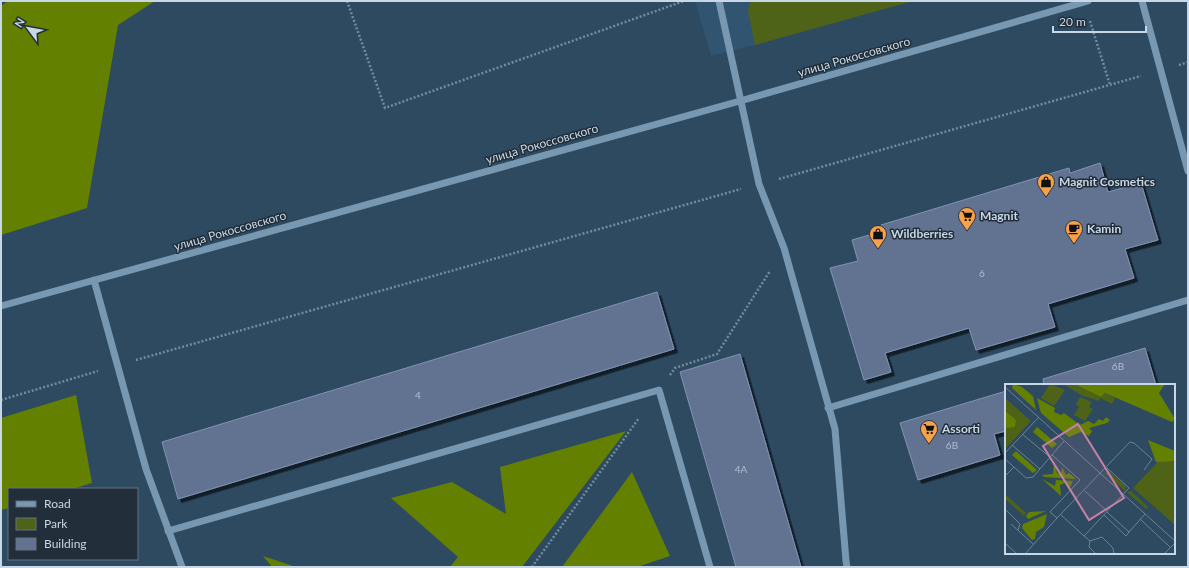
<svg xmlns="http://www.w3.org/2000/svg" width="1189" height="568" font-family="Lato,sans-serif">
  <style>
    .built { fill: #315470 }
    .green { fill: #4e6218 }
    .forest { fill: #648001 }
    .building { fill: #627291; stroke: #8293b3; filter: url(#shadow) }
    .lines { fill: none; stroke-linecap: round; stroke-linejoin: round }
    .path { stroke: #748b9e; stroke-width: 2.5; stroke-dasharray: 2 2; stroke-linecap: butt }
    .minor { stroke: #7897b1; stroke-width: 7 }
    .labels { text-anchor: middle; stroke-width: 3; stroke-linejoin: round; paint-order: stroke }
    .number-label { font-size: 10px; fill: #aebed0 }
    .street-label { font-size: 12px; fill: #c7d7e5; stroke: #222e39 }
    .poi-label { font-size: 12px; font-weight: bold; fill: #c7d7e5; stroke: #222e39; text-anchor: start }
    .inset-road { fill: none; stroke: #6b8296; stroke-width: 1 }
    .view { fill: #c581a7; fill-opacity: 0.15; stroke: #c581a7; stroke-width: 2 }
    .inset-edge { fill: none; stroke: #c7d7e5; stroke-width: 2 }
  </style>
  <defs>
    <filter id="shadow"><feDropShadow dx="3.5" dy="3.5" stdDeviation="0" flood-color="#0009"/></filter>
  </defs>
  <rect width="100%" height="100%" fill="#2d4a61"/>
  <!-- built -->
  <polygon class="built" points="695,1 913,1 755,45 711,56"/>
  <!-- green -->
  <polygon class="green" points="750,1 913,1 755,45 748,11"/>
  <!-- forest -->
  <g class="forest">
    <polygon points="8,1 155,1 118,25 87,208 1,235 1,6"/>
    <polygon points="76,395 92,483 72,489 9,489 9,508 1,510 1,418"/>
    <polygon points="626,431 522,567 450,567 458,557 391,498 452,482 506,514 500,467"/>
    <polygon points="632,472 670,556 637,567 562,567"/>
    <polygon points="263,556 296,567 272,567"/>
  </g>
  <!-- building -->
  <g class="building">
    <polygon points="1100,163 1108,192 1141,183 1158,240 1125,249 1134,278 1048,304 1055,327 976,350 969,328 885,353 891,372 864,380 830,268 858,261 852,240 883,231 881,225 1069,168 1070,173"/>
    <polygon points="657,292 674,349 178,499 162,442"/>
    <polygon points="1145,348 1156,385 1044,385 1043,379"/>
    <polygon points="740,354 801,567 736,567 680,372"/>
    <polygon points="1006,391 1006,431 994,434 1000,455 918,480 900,423"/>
  </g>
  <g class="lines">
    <!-- path -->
    <g class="path">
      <polyline points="347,1 385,108 684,1"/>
      <polyline points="1090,21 1110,85"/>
      <polyline points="1179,65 1188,62"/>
      <polyline points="779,179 1141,76"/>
      <polyline points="136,360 741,189"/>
      <polyline points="670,375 675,368 717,354 770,271"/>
      <polyline points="1,400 98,371"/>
      <polyline points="532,567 639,418"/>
    </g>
    <!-- minor -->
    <g class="minor">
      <polyline points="719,1 759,184 784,248 835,429 846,561 847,567"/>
      <polyline points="1142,1 1188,171"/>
      <polyline points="94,280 146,469 182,567"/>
      <polyline points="1,306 740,101 1088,1"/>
      <polyline points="828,408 1188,300"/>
      <polyline points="168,531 659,390 710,567"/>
    </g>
  </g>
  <!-- icons -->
  <defs>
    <symbol id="shop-pin" viewBox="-11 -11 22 30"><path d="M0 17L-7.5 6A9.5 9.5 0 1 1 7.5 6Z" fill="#f7a149" stroke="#222e39"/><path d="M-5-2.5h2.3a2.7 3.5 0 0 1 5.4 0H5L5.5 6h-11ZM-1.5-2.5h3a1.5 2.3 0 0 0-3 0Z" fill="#111"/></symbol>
    <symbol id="supermarket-pin" viewBox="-11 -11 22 30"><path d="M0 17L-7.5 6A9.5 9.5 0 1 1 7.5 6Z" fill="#f7a149" stroke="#222e39"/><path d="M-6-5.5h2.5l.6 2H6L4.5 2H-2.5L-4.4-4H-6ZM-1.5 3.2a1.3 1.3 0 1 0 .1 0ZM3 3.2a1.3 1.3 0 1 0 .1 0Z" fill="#111"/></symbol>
    <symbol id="cafe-pin" viewBox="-11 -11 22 30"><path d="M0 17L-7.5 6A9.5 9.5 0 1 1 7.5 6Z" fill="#f7a149" stroke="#222e39"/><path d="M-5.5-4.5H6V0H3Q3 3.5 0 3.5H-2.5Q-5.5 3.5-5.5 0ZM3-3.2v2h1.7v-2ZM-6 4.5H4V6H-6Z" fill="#111"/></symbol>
  </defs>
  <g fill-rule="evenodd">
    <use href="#shop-pin" x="1036" y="172" width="20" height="27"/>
    <use href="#supermarket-pin" x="957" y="206" width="20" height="27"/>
    <use href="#cafe-pin" x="1064" y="219" width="20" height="27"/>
    <use href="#shop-pin" x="868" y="224" width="20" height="27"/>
    <use href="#supermarket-pin" x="919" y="419" width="20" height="27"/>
  </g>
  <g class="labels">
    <!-- number labels -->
    <g class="number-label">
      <text x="982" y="277">6</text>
      <text x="1118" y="370">6В</text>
      <text x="418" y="399">4</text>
      <text x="952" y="449">6В</text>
      <text x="741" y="473">4А</text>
    </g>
    <!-- street labels -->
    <g class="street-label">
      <text transform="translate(854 57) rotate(-16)" y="4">улица Рокоссовского</text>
      <text transform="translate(542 144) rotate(-16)" y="4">улица Рокоссовского</text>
      <text transform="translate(230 231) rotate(-16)" y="4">улица Рокоссовского</text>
    </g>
    <!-- poi labels -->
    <g class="poi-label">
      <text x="1059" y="186">Magnit Cosmetics</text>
      <text x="980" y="220">Magnit</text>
      <text x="1087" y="233">Kamin</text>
      <text x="891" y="238">Wildberries</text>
      <text x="942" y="433">Assorti</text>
    </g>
  </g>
  <!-- overview -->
  <g transform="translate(1005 384)">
    <rect width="170" height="170" fill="#2d4a61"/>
    <path d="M45,0L60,6L49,22L36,14ZM58,0H74L73,2L96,13L100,9L110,14L107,20L95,14L94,17L78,12ZM75,13L87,18L84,23L88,25L80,37L69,31L74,23L71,20ZM0,14L26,37L0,65ZM164,66L170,71V141L128,104ZM103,87L121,102L120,107L100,89ZM126,107L143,123L141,125L122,108ZM0,110L21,129L19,132L0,115Z" fill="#4e6218"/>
    <path d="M8,0L17,3L28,12L31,26L7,4ZM74,0H160L154,9L170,35L167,38L100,9L96,13L73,2ZM32,14L50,24L49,28L56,31L59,29L75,41L83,37L89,40L94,35L98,37L101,33L105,36L102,39L84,44L87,47L84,52L76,48L64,53L36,29ZM0,27L11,36L10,43L0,44ZM32,43L52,60L47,64L28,48ZM143,56L170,67L169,77L151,78ZM11,67L32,86L28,89L7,71ZM49,78L52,89L56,90L57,83L61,91L64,89L71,95L39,93L37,91L48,90ZM37,95L50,102L51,96L68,97L65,103L60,99L55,101L56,112ZM41,127L23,135L21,132L24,128ZM42,130L39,143L31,148L30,155L27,156L17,144L18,140Z" fill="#648001"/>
    <path class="inset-road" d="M0,3L170,157M17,50L45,73M7,61L35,85M0,69L34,33M0,75L21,94L28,93L59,57M0,92L9,83M80,107L102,127M0,125L15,140L13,146M102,128L124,148L140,130M56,131L79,152L124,104L102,84M99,131L121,152L124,148M52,134L125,58L129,59L147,75L139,86M135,135L165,163M6,140L28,160M79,152L85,157L84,163L91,170M85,157L97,153L108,164L109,170M0,159L12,170M20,170L52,134L45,128L75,96L47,71M159,170L170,159"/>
    <path class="view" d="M73,40L119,114L84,136L38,62Z"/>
    <rect width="170" height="170" class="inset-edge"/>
  </g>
  <!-- border -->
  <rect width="1189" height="568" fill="none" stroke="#c7d7e5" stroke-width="4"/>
  <!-- legend -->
  <rect x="8" y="488" width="130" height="72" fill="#222e39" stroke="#64727e"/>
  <rect x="16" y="501" width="20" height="6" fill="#7897b1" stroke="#64727e"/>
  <text x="44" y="508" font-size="12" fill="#c7d7e5">Road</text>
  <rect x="16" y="518" width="20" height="12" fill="#4e6218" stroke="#64727e"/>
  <text x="44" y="528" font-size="12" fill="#c7d7e5">Park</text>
  <rect x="16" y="538" width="20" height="12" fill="#627291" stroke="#64727e"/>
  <text x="44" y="548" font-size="12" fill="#c7d7e5">Building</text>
  <!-- north arrow -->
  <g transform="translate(28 28) rotate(302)" stroke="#222e39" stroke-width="3" paint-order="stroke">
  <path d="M0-3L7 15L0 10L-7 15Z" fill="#c7d7e5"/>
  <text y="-6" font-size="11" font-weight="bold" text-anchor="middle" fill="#c7d7e5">N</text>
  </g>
  <!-- scale -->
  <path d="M1053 26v6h93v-6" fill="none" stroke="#c7d7e5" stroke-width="2"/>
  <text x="1059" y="26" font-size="12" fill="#c7d7e5" stroke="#222e39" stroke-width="3" paint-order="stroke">20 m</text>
</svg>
